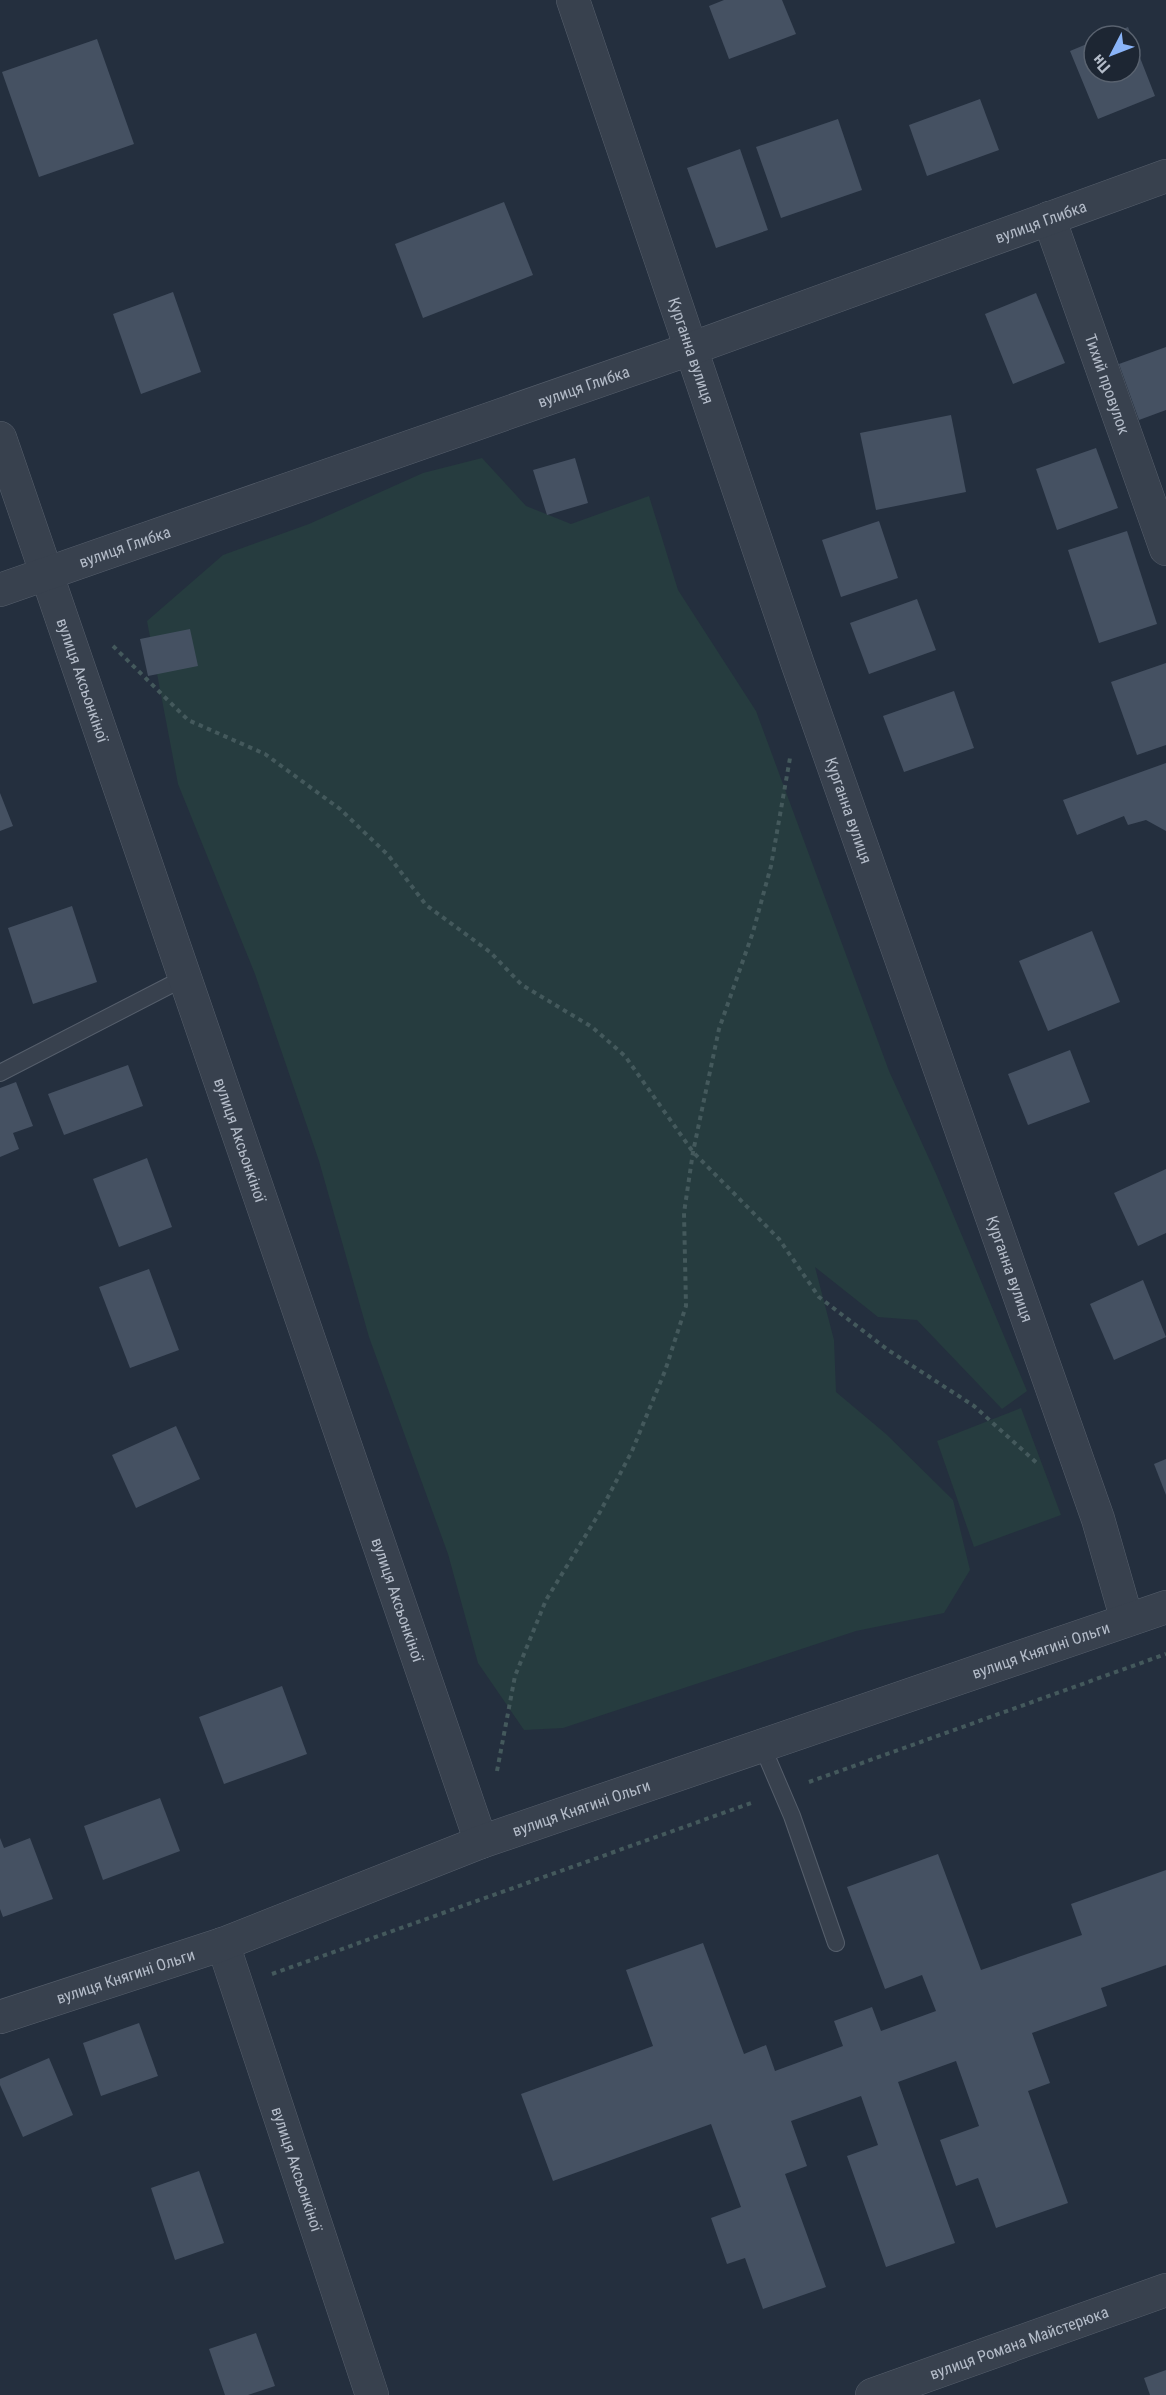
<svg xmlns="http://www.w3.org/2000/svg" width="1166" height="2395" font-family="'Roboto Condensed',sans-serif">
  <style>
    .green { fill: #263c3f }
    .building { fill: #455162 }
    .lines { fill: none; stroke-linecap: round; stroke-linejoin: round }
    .lane-casing { stroke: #565f6c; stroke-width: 18 }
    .street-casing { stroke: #565f6c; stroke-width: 34 }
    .path { stroke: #44595c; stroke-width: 4; stroke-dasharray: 4.5 4.5; stroke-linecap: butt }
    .lane { stroke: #38414e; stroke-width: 16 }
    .street { stroke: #38414e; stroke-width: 33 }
    .labels { text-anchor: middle; stroke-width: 4.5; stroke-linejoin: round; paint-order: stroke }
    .street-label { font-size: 16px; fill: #b4bcc9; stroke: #1d2633 }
  </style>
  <rect width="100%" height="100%" fill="#242f3e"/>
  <!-- green -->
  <g class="green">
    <polygon points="482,458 526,506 571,524 649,496 678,590 756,711 889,1071 937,1176 1027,1391 1002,1409 917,1320 878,1317 815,1267 834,1340 836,1392 886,1434 953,1500 970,1570 944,1613 856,1631 563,1728 524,1730 478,1663 448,1554 369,1337 319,1161 255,974 178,784 147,621 223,555 309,524 423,473"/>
    <polygon points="1021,1408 1061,1515 974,1547 937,1441"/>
  </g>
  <!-- building -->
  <g class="building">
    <polygon points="724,0 782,0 796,34 729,59 709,6"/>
    <polygon points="1128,27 1155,96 1098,119 1070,51 1094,41 1094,72 1130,72 1130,36 1106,36"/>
    <polygon points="97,39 134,144 39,177 2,72"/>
    <polygon points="980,99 999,150 927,176 909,125"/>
    <polygon points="838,119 862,190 781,218 756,147"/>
    <polygon points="740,149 768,230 716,248 687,168"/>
    <polygon points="504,202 533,275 423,318 395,244"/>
    <polygon points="173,292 201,372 141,394 113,314"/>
    <polygon points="1036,293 1065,363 1013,384 985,314"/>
    <polygon points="1166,347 1166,410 1139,420 1119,364"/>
    <polygon points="951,415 966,492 876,510 860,433"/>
    <polygon points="1096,448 1118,508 1057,530 1036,469"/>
    <polygon points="575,458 588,503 547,515 533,470"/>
    <polygon points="879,521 898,578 841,597 822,540"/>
    <polygon points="1127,531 1157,624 1099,643 1068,550"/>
    <polygon points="917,599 936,650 869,674 850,623"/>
    <polygon points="190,629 198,666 148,676 140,639"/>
    <polygon points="1166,663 1166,745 1137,755 1111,682"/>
    <polygon points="954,691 974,748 904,772 883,716"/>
    <polygon points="1166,763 1166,831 1146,820 1128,825 1124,816 1077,835 1063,800"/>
    <polygon points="0,793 13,826 0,831"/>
    <polygon points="72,906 97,982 33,1004 8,928"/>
    <polygon points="1092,931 1120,1002 1048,1031 1019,961"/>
    <polygon points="1070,1050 1090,1102 1028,1125 1008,1074"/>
    <polygon points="128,1065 143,1106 64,1135 48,1094"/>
    <polygon points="16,1082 33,1126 13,1133 19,1149 0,1157 0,1088"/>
    <polygon points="147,1158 172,1227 119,1247 93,1179"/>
    <polygon points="1166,1169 1166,1233 1138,1246 1114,1193"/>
    <polygon points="149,1269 179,1350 130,1368 99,1287"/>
    <polygon points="1143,1280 1166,1337 1114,1360 1090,1304"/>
    <polygon points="176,1426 200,1479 136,1508 112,1455"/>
    <polygon points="1166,1459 1166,1495 1154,1464"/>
    <polygon points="282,1686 307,1754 224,1784 199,1717"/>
    <polygon points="160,1798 180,1851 103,1880 84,1826"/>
    <polygon points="0,1838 4,1848 30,1838 53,1899 3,1917 0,1909"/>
    <polygon points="938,1854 981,1970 1082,1935 1071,1904 1166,1870 1166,1965 1101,1988 1107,2006 1032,2033 1050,2083 1028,2091 1068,2203 996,2228 978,2178 956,2186 940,2140 979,2126 956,2061 898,2082 955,2243 886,2267 847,2156 878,2145 861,2096 791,2121 807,2166 785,2174 826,2287 763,2309 745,2258 727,2264 711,2218 741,2207 711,2124 553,2181 521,2094 653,2046 626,1970 703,1943 744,2054 766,2045 775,2071 843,2046 834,2021 872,2007 881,2031 936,2011 922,1975 885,1989 847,1887"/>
    <polygon points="139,2023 158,2076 101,2096 83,2043"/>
    <polygon points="49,2058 73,2115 23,2137 0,2085 0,2079"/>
    <polygon points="199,2171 224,2243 175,2260 151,2188"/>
    <polygon points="256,2333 275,2386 248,2395 225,2395 209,2349"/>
    <polygon points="1166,2370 1166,2395 1150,2395 1144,2378"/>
  </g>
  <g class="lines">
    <defs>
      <g id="lane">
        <polyline points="0,1073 186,977"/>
        <polyline points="763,1748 792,1816 836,1943"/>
      </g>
      <g id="street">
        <path id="s1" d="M573,0L797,662L1098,1519L1127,1620"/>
        <path id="s2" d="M1049,218L1166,549"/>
        <path id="s3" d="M0,438L481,1842"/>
        <path id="s4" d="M0,590L693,348L1166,176"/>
        <path id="s5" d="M223,1944L372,2395"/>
        <path id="s6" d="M0,2017L223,1944L481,1842L1166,1607"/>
        <path id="s7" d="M872,2395L1166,2290"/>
      </g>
    </defs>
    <!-- lane casing -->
    <use href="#lane" class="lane-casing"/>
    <!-- street casing -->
    <use href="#street" class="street-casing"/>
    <!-- path -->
    <g class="path">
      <polyline points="113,646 188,720 265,754 340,809 388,855 426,905 490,952 522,985 592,1027 625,1056 693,1152 779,1239 819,1297 888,1350 974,1406 1038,1464"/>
      <polyline points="497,1771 515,1676 546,1600 600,1512 632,1451 665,1371 686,1306 684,1213 693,1152 719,1029 753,932 771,866 790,758"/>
      <polyline points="809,1782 1166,1654"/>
      <polyline points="272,1974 754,1802"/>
    </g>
    <!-- lane -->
    <use href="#lane" class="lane"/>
    <!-- street -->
    <use href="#street" class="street"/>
  </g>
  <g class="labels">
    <!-- street labels -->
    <g class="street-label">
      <text dy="6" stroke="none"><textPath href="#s4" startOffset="1104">вулиця Глибка</textPath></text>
      <text dy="6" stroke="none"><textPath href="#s1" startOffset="370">Курганна вулиця</textPath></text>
      <text dy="6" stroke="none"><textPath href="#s2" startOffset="176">Тихий провулок</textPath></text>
      <text dy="6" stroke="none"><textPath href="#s4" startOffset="618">вулиця Глибка</textPath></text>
      <text dy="6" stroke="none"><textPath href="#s4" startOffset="132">вулиця Глибка</textPath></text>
      <text dy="6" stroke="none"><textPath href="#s3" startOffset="256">вулиця Аксьонкіної</textPath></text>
      <text dy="6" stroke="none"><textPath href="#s1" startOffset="856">Курганна вулиця</textPath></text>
      <text dy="6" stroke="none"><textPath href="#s3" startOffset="742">вулиця Аксьонкіної</textPath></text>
      <text dy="6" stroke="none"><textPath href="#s1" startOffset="1342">Курганна вулиця</textPath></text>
      <text dy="6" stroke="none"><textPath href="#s3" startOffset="1228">вулиця Аксьонкіної</textPath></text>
      <text dy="6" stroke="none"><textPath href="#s6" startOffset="1104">вулиця Княгині Ольги</textPath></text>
      <text dy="6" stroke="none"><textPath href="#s6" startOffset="618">вулиця Княгині Ольги</textPath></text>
      <text dy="6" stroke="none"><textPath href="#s6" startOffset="132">вулиця Княгині Ольги</textPath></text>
      <text dy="6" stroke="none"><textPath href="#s5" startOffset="237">вулиця Аксьонкіної</textPath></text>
      <text dy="6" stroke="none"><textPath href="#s7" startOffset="156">вулиця Романа Майстерюка</textPath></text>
    </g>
  </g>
  <!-- north arrow -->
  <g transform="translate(1112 54) rotate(228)"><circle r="28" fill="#1d2633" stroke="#59626f" stroke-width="1.5"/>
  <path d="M0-4.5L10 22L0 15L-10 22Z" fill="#8ab4f8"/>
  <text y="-9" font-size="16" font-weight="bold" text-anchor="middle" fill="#b4bcc9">Пн</text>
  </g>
</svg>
